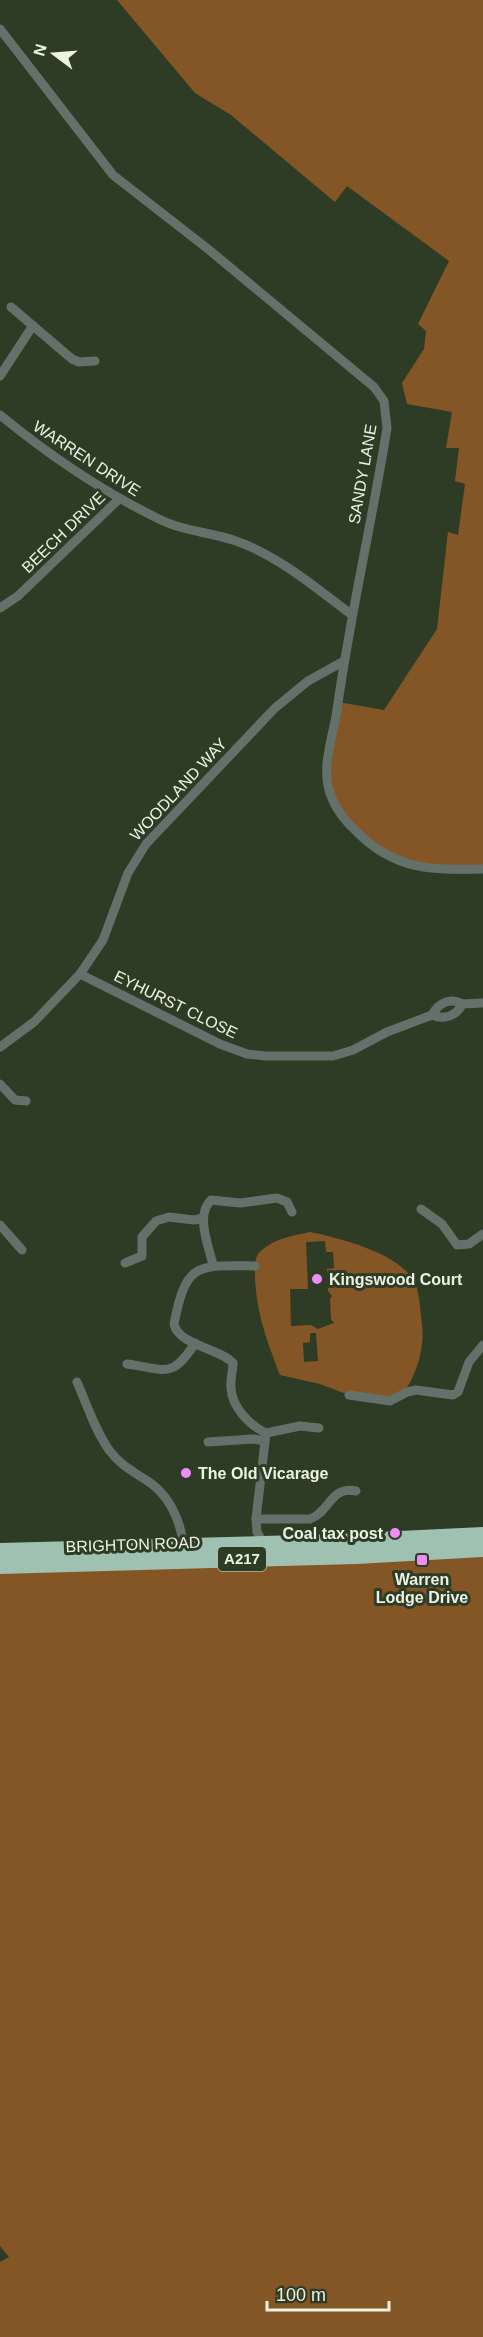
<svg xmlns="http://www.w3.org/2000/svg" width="483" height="2337" font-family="Arial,sans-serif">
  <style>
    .green { fill: #855625; fill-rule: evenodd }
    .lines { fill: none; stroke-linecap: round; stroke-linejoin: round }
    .street { stroke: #64716b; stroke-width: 9 }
    .highway { stroke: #9fc1b1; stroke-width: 16 }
    .poi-dot { fill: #ee8cf8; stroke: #2f3c25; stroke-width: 2 }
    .labels { text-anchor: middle; stroke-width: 6; stroke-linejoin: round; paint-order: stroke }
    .shield { fill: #2f3c25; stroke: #b3bcab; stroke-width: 1.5 }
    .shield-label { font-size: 15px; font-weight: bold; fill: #ebf3e5 }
    .street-label { font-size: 16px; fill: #ebf3e5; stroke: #2f3c25 }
    .poi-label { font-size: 16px; font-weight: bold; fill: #ebf3e5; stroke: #2f3c25; text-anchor: start }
  </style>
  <rect width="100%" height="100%" fill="#2f3c25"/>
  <!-- green -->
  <g class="green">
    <polygon points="117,0 483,0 483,869 405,864 343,819 327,782 338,702 384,710 437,629 448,532 458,535 465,484 455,481 459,448 446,448 452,412 407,404 402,383 424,349 426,331 418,324 449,261 347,186 335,202 231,115 195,93"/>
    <path d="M310,1232C339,1238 395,1252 413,1279C420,1290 420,1311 422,1324C425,1348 416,1379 400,1397L349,1395L320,1384L280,1375C267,1341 256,1312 255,1276C255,1268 254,1259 259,1253C272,1239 291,1236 310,1232ZM325,1241L326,1252H333L334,1268L327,1269L328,1291L332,1296L330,1299L331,1319L334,1323L318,1329L311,1325L291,1326L290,1289H308L306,1242ZM310,1333H316L318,1361L304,1362L303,1343L310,1342Z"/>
    <polygon points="483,1557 483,2337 0,2337 0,2262 9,2257 0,2246 0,1571"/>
  </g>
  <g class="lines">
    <!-- street -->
    <g class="street">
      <path d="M0,29L113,175L208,249L374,387L384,401L387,428C372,522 350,616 337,710C333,738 320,768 331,796C336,810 346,822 357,832C396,871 432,870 483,869"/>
      <polyline points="11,307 72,359 79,362 95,361"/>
      <polyline points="0,376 32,327"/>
      <path d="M0,415C50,456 103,492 161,520C185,532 211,532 236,541C279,556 316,588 352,615"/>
      <polyline points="0,608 18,596 119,499"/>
      <path d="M80,974L220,1044L247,1054L266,1056H333L353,1050L387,1032L432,1015C438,1003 451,997 462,1004C457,1016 444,1020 432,1015"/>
      <polyline points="462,1004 483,1003"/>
      <polyline points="0,1047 34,1022 80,974 103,940 128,873 146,844 275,708 308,681 344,661"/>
      <polyline points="0,1084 15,1100 26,1101"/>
      <polyline points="421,1209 442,1224 457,1245 469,1244 483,1234"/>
      <polyline points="0,1225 22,1250"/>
      <polyline points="125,1263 142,1256 142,1237 156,1221 169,1217 194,1220 203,1218"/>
      <path d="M213,1265C209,1247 195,1215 211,1200L240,1203L277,1198L287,1202L292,1212"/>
      <path d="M255,1266C197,1265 186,1262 174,1324C178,1345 221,1349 233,1363C233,1371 230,1379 231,1388C232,1407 249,1425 266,1433L256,1519L257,1532L264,1544"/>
      <path d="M127,1364C165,1369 172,1380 195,1343"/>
      <path d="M77,1382C87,1405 95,1430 109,1450C120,1465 134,1472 149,1482C171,1497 180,1521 184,1546"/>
      <polyline points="349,1395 390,1401 407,1392 416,1390 453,1395 458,1392 469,1362 483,1345"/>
      <polyline points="266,1433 300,1426 319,1428"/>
      <polyline points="208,1442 253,1439 265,1441"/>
      <path d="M256,1519H310C329,1513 331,1485 356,1491"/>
    </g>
    <!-- highway -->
    <g class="highway">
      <polyline points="0,1551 337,1542 483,1535"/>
      <polyline points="0,1566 356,1556 483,1549"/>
    </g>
  </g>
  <!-- markers -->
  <g class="poi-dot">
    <circle cx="317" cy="1279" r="6"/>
    <circle cx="186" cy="1473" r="6"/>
    <circle cx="395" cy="1533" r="6"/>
    <rect x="416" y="1554" width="12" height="12" rx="3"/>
  </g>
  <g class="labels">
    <!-- shield labels -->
    <rect class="shield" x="218" y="1547" width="48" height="24" rx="4.5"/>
    <g class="shield-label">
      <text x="242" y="1564">A217</text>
    </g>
    <!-- street labels -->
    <g class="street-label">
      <text transform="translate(87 458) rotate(33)" y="6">WARREN DRIVE</text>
      <text transform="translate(362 474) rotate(-80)" y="6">SANDY LANE</text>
      <text transform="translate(63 532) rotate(-44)" y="6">BEECH DRIVE</text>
      <text transform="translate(178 789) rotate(-47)" y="6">WOODLAND WAY</text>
      <text transform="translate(176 1004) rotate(26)" y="6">EYHURST CLOSE</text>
      <text transform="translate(133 1544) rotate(-2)" y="6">BRIGHTON ROAD</text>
    </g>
    <!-- poi labels -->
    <g class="poi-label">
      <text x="329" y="1285">Kingswood Court</text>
      <text x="198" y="1479">The Old Vicarage</text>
      <text x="383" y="1539" text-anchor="end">Coal tax post</text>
      <text x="422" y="1585" text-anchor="middle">Warren<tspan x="422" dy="18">Lodge Drive</tspan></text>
    </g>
  </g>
  <!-- north arrow -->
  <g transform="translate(54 54) rotate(286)" stroke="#2f3c25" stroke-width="4.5" paint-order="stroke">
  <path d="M0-4.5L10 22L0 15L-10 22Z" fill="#ebf3e5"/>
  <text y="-9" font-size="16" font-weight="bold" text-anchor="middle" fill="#ebf3e5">N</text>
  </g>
  <!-- scale -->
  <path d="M267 2301v9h122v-9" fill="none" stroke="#ebf3e5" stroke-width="3"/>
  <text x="276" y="2301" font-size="18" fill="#ebf3e5" stroke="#2f3c25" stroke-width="4.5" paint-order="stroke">100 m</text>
</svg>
